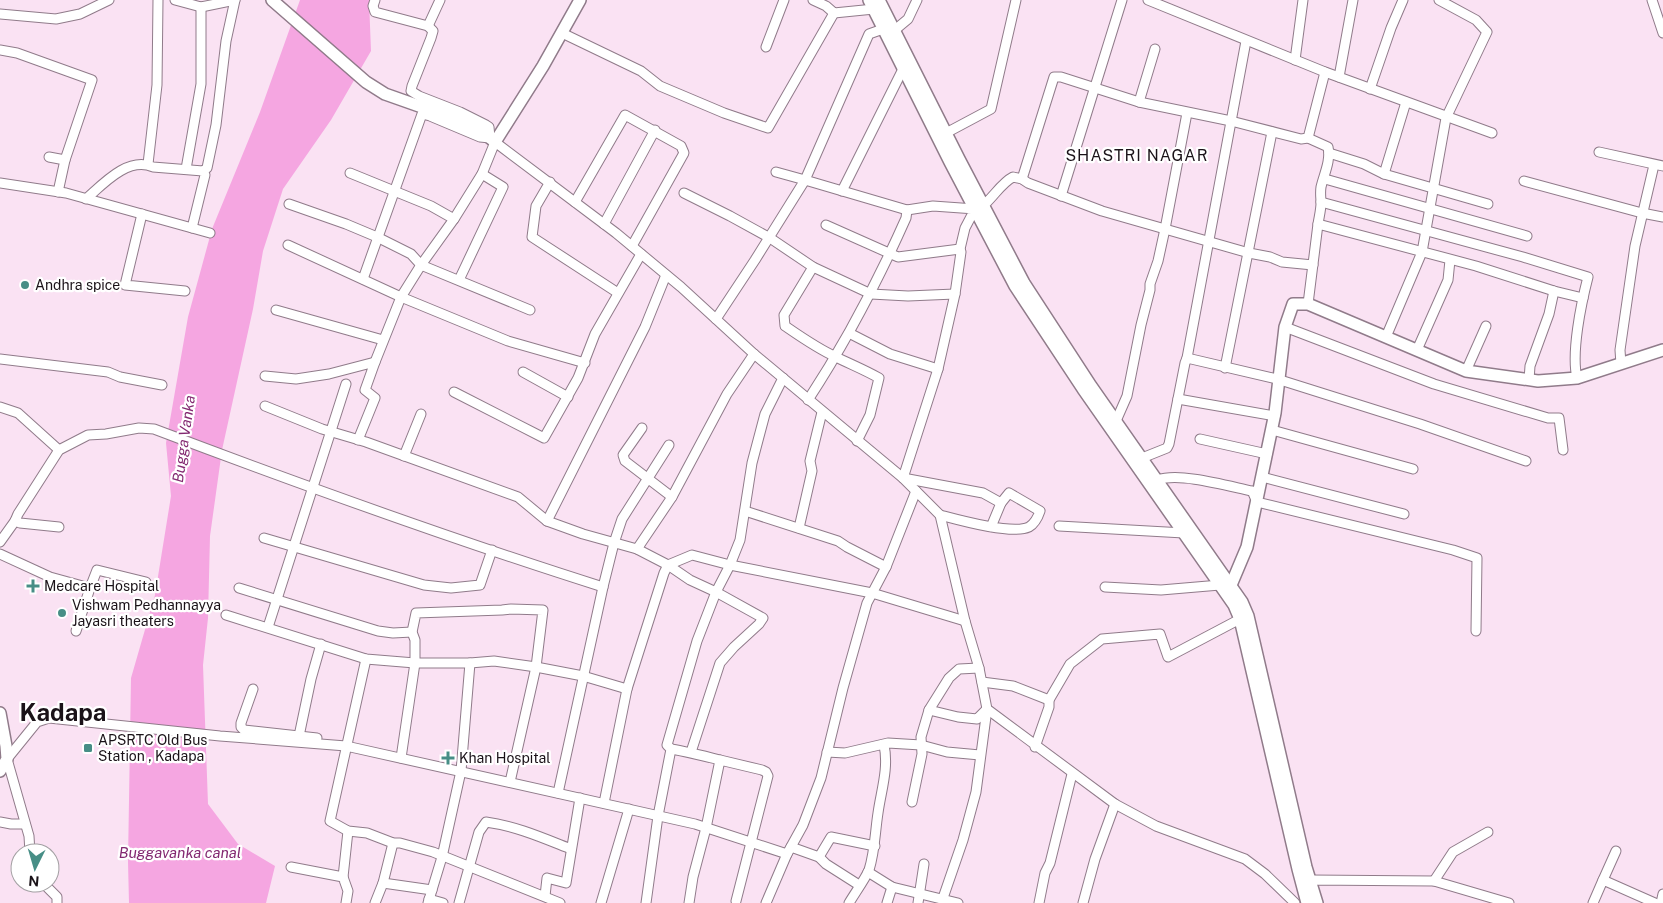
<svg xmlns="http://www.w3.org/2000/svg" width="1663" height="903" font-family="'Public Sans',sans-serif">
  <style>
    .water { fill: #f5a6e1 }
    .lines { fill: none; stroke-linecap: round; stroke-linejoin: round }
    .minor-casing { stroke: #907b8a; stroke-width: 11 }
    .major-casing { stroke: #907b8a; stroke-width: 14 }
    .minor { stroke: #fff; stroke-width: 9 }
    .major { stroke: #fff; stroke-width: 11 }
    .poi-dot { fill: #478e86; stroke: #fff; stroke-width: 2 }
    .labels { text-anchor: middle; stroke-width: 4.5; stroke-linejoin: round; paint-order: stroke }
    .poi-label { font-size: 14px; fill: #1a1218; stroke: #fff; text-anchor: start }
    .water-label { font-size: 15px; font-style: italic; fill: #832971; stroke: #fff }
    .quarter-label { font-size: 16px; letter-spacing: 1px; fill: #1a1218; stroke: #fff }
    .town-label { font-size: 24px; font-weight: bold; fill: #1a1218; stroke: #fff }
  </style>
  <rect width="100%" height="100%" fill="#fae2f3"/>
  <!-- water -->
  <polygon class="water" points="300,0 369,0 371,51 331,120 283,189 263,251 253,309 222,450 210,536 208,618 203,665 208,804 238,844 275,866 266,903 129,903 128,862 131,678 155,595 171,496 166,443 188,317 212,229 260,112"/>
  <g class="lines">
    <defs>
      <g id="minor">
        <polyline points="175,0 201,7 235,0"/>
        <polyline points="813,0 826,6 834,13 874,9"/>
        <polyline points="1148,0 1325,72 1492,133"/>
        <polyline points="1652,0 1663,33"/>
        <polyline points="0,14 56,19 80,14 109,0"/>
        <polyline points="428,26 440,0"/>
        <polyline points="883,29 869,34 805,180 907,210 933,206 975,209 965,228 960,249 961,252 955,294 938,369 903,478 983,493 1001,503"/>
        <polyline points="562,33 641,71 660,86 724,113 768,128 834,13"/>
        <polyline points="890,34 908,19 917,0"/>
        <polyline points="766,47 784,0"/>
        <polyline points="0,50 17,53 92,80 65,160"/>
        <polyline points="1295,60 1303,0"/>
        <polyline points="1339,77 1353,0"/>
        <polyline points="1370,89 1391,28 1403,0"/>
        <polyline points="1139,102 1155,49"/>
        <polyline points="946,133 991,109 1016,0"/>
        <polyline points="1308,138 1325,72"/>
        <polyline points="1599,152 1663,166"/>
        <polyline points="1329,153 1364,164 1384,174 1488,204"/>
        <polyline points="49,157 65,160 58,192"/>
        <polyline points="148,164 157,85 158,0"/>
        <polyline points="186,169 201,84 201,7"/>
        <polyline points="203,171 207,168 216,125 226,41 235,0"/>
        <polyline points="350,173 431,206 454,219"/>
        <polyline points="1384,174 1406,102"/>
        <path d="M1022,179L1054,77H1061L1139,102L1231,121L1301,139L1308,138L1328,147C1331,161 1324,174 1321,187C1320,193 1321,198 1321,203C1321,210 1319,217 1318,224"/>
        <polyline points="1325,179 1527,236"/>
        <polyline points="1524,181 1642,213 1663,217"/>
        <polyline points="550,182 536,206 532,237 618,293"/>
        <polyline points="0,183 66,193 210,233"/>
        <polyline points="842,191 903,69"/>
        <polyline points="684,193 730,216 770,238 813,267 871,294 908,296 955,294"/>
        <polyline points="1061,196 1122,0"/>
        <path d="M86,199C103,184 128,156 153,167L203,171L205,175L192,228"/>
        <polyline points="575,202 625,115 681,146 684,153 632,246"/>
        <path d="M1321,202L1523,257L1588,277C1581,304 1571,353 1577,378"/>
        <polyline points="289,204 346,224 377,237 411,254 421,265 530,310"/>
        <path d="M978,208C989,205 999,184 1013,177L1022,179L1028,183L1102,211L1249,253L1270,257L1282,262L1313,265"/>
        <polyline points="142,214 125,285 185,291"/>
        <polyline points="604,224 655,130"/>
        <polyline points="826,225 898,257 960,249"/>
        <polyline points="288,245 401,297 508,341 585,363"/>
        <path d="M813,267L784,315L785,326C801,337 818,349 836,357C850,364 865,370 879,378L870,415L857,441"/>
        <polyline points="363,279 422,114 430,116 480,137 490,138 489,127 486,125 460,112 419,96 411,91 412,86 431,38 433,31 428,26 375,12 373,6 375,0"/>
        <polyline points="459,280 503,187 482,174"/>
        <polyline points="1308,304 1318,224 1476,266 1554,291 1583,298"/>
        <polyline points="276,310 383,340"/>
        <polyline points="716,319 755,260 805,180 776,172"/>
        <polyline points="1285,327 1434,384 1548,418 1559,418 1563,450"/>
        <polyline points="849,333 890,354 938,369"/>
        <polyline points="1386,337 1422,252 1446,118 1487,32 1476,20 1439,0"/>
        <polyline points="1417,350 1448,280 1450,260"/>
        <polyline points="1187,358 1277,379 1420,424 1526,461"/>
        <polyline points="0,359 108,372 120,377 162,385"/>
        <polyline points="375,362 401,297 421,265 454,219 482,174 495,142 616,233 681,287 754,354 903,478 940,515 965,621 979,668 987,709 1115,804 1156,826 1245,859 1265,874 1295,903"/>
        <polyline points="1621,364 1620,350 1635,246 1654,165"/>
        <polyline points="1225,368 1272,132"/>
        <polyline points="1466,371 1486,326"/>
        <polyline points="523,372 568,397"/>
        <polyline points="265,376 296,379 329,374 375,362 365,390 375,398 358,440"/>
        <polyline points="1529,380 1530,366 1549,314 1554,291"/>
        <polyline points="454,392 544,438 578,378 595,334 641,254"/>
        <polyline points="1178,399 1275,416"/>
        <path d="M808,400C846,342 878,281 906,218L907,210"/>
        <polyline points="265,406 322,429 366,442 518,497 547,521 583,534 637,549 668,565 690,580 716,592 763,618 759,624 734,647 720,663 691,752"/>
        <polyline points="0,407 18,413 59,450"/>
        <polyline points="1116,421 1127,396 1141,325 1150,290 1150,284 1158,261 1165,229 1187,113"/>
        <polyline points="642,428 623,455 625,461 672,497"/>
        <polyline points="1272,430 1413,469"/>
        <polyline points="1200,439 1267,454"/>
        <polyline points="404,456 421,414"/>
        <polyline points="1142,458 1167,448 1169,444 1185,363 1187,358 1246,41"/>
        <polyline points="1262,477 1404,514"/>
        <path d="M1158,480C1179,472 1228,486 1252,491L1257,502L1453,550L1477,558L1476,631"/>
        <polyline points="745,511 838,541 847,547 886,567"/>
        <path d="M940,515C959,520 1012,535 1029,527C1034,524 1038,517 1040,511L1009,493L1001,503L991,527"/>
        <polyline points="15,521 20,523 59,527"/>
        <polyline points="547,521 645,327 666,275"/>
        <polyline points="1059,526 1184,533"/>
        <polyline points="799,528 812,471 810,461 822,412"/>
        <polyline points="264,538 424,585 451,588 480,585 492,550"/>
        <path d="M0,542L15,521L18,514L59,450L88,435L106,434L139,428L154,429C302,485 451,539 603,587"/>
        <polyline points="637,549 672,497 727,394 754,354"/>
        <polyline points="0,554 50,577 90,588 97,570 146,582"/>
        <polyline points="1105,587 1161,590 1220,585"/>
        <polyline points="239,588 378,631 393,633 412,632"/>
        <polyline points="226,615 366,659 415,663 470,663 494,661 536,667 583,676 627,689"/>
        <polyline points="268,627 346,384"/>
        <polyline points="76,631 90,588"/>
        <polyline points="366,659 330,821 348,831 367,833 393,843 400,843 433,852 560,903"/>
        <polyline points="982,682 1013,686 1049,700"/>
        <polyline points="253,689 241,723 241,727 244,730 317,738"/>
        <polyline points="929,710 958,717 977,719 987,709 976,792 963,840 943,898"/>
        <polyline points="299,736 311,679 321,644"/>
        <polyline points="1035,747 1049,707 1049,700 1070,664 1102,639 1160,634 1168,657 1240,619"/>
        <path d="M671,749C688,752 704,756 720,760"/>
        <polyline points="827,752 845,753 888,743 921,745 947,752 980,755"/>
        <polyline points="401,758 415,663 415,640 412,632 416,613 502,610 511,609 543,610 536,667 510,782"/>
        <polyline points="558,793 603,587 614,543 622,519 669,445"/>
        <polyline points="912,802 922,754 921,737 929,710 949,678 959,669 979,668"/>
        <polyline points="604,803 627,689 664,573 668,565 692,555 730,565 872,593 965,621"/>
        <polyline points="0,822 11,824 25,824"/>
        <polyline points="791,847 819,857 826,864 859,885"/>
        <polyline points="30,853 29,836 7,759 37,722 49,718 220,736 346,746 695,824 787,854"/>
        <polyline points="819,857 831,837 875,846"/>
        <polyline points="291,867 343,877 348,891 346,903"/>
        <polyline points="868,872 892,887 958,903"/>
        <polyline points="343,877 348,831"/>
        <polyline points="1603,880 1616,851"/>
        <polyline points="1434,881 1453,852 1488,832"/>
        <polyline points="43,883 57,897 57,903"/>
        <polyline points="383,883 432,890"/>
        <polyline points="1306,884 1310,880 1434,881 1509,903"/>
        <polyline points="545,896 547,878 566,883 580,798"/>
        <polyline points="429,899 443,903"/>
        <polyline points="375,903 383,883 393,843"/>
        <polyline points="428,903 442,857 461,771 470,663"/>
        <path d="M459,903L479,832L486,822C516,826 543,838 571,849"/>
        <polyline points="601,903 629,809"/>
        <polyline points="646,903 658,816 671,749 667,745 697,641 716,592 730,565 740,540 752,463 765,414 783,378"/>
        <polyline points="689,903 693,877 706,828 720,760 762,770 766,772 768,776 736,901"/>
        <polyline points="766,903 787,854 803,825 821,778 843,688 867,603 886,567 916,491"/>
        <path d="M849,903C855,893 865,879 869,870C875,851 875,832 878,813C881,791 889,768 884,745"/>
        <polyline points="887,903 892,887"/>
        <polyline points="918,903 924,864"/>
        <polyline points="1039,903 1045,873 1050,863 1072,774"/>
        <polyline points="1083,903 1095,859 1115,804"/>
        <polyline points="1593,903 1603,880 1655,903"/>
        <polyline points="1661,903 1663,894"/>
      </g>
      <g id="major">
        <polyline points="272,0 366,82 385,94 453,118 485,134 495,142 543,66 580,0"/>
        <polyline points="869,0 950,162 1015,286 1083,389 1234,605 1240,619 1298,869 1307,903"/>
        <polyline points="879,0 959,159 1024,283 1091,386 1242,602 1248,616 1306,867 1317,903"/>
        <polyline points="1228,589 1231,585 1247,547 1275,413 1285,327 1293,304 1308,304 1466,371 1538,381 1577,378 1663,350"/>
        <polyline points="0,713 6,746 7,759 0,771"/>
      </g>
    </defs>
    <!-- minor casing -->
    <use href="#minor" class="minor-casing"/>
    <!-- major casing -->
    <use href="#major" class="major-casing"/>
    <!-- minor -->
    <use href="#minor" class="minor"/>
    <!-- major -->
    <use href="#major" class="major"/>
  </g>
  <!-- markers -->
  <g class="poi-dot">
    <circle cx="25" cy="285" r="5"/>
    <path d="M30.5 578.5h5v5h5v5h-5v5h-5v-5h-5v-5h5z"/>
    <circle cx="62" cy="613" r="5"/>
    <rect x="83" y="743" width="10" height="10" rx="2.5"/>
    <path d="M445.5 750.5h5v5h5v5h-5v5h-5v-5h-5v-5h5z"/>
  </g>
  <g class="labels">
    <!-- poi labels -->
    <g class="poi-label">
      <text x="35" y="290">Andhra spice</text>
      <text x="44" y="591">Medcare Hospital</text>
      <text x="72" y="610">Vishwam Pedhannayya<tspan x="72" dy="16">Jayasri theaters</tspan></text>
      <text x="98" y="745">APSRTC Old Bus<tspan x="98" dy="16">Station , Kadapa</tspan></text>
      <text x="459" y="763">Khan Hospital</text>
    </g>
    <!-- water labels -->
    <g class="water-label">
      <text transform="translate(184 439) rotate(-82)" y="5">Bugga Vanka</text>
      <text x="180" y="858">Buggavanka canal</text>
    </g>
    <!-- quarter labels -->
    <g class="quarter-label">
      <text x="1137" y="161">SHASTRI NAGAR</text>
    </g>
    <!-- town labels -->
    <g class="town-label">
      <text x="63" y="721">Kadapa</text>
    </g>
  </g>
  <!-- north arrow -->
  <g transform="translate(35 868) rotate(185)"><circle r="24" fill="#ffffff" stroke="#a3a0a3"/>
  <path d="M0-4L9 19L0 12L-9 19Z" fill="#478e86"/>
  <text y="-8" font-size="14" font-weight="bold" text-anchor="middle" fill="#1a1218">N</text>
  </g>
</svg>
